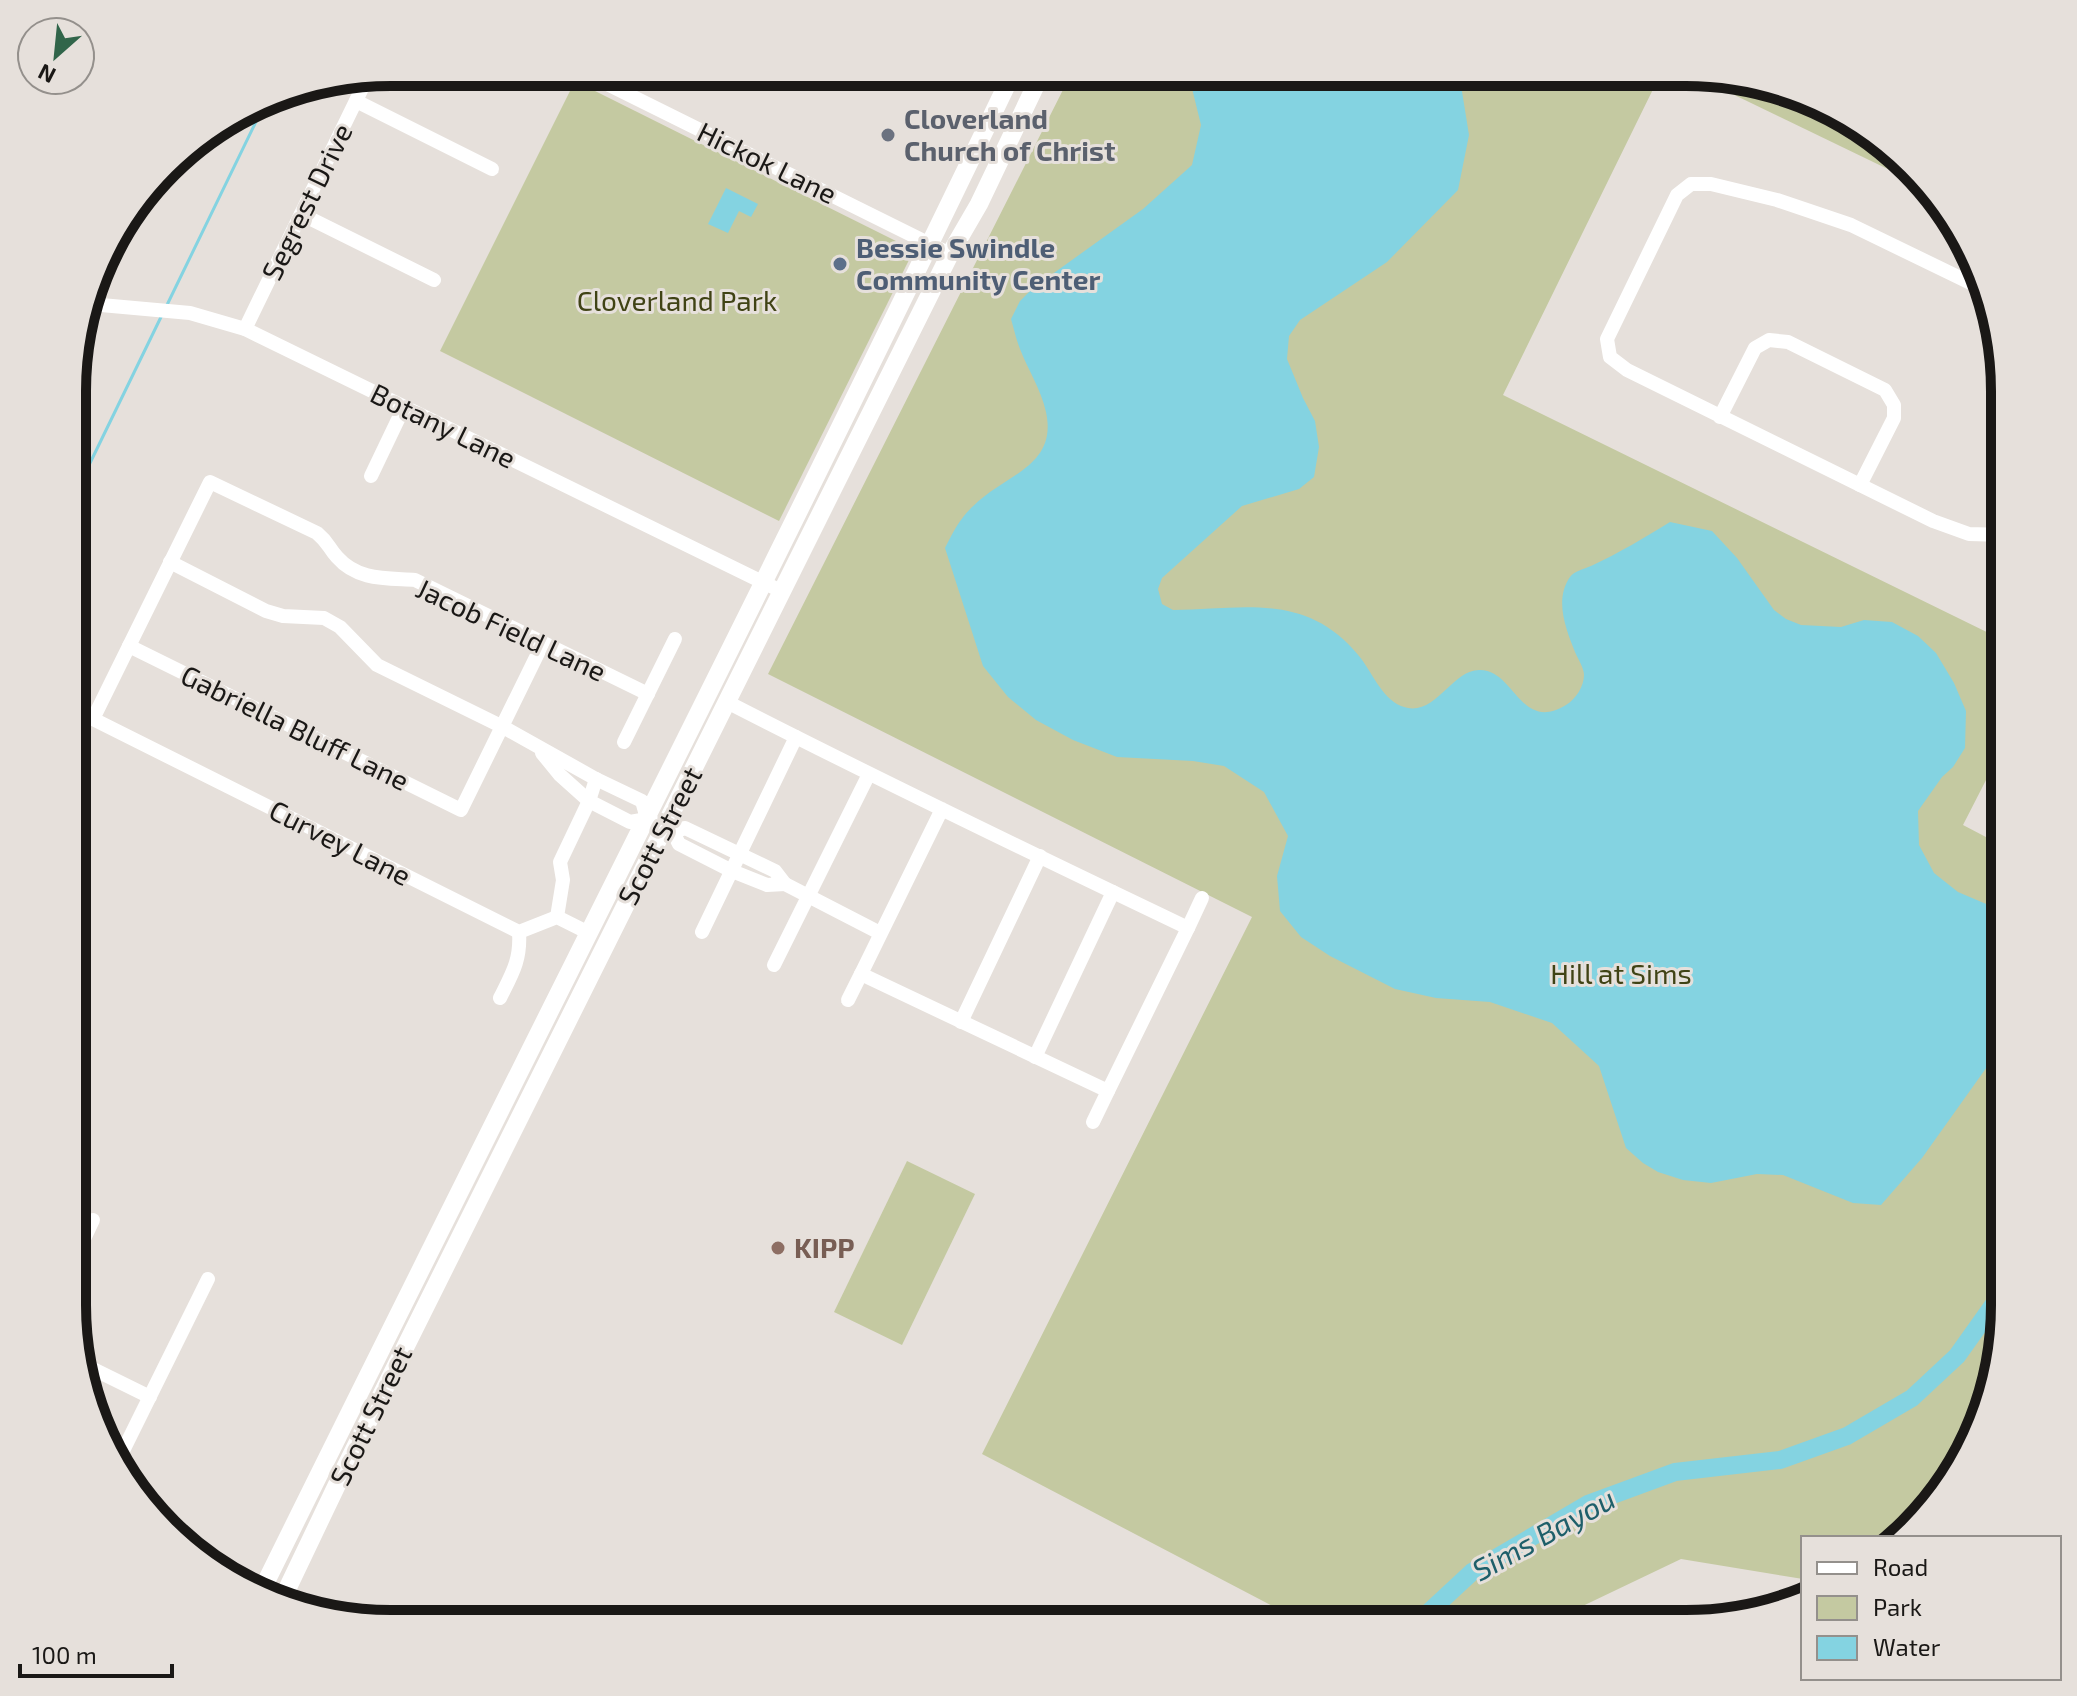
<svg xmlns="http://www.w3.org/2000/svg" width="2077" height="1696" font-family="'Exo 2',sans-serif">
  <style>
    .green { fill: #c4c9a1 }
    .water { fill: #84d3e1 }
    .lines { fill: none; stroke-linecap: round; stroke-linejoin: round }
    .stream { stroke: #84d3e1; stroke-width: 3 }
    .river { stroke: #84d3e1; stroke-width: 18 }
    .minor { stroke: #fff; stroke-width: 14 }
    .major { stroke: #fff; stroke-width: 18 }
    .worship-dot { fill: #6b7280; stroke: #e6e0db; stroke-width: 3 }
    .service-dot { fill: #5c6f8a; stroke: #e6e0db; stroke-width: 3 }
    .education-dot { fill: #8d6e63; stroke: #e6e0db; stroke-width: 3 }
    .labels { text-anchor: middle; stroke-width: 6; stroke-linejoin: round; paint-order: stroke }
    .worship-label { font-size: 28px; font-weight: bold; fill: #5b616d; stroke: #e6e0db; text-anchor: start }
    .street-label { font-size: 28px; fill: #1a1816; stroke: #e6e0db }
    .service-label { font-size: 28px; font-weight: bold; fill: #4e5e75; stroke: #e6e0db; text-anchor: start }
    .park-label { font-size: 28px; fill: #404315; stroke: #e6e0db }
    .education-label { font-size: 28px; font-weight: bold; fill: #785e54; stroke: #e6e0db; text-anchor: start }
    .water-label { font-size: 30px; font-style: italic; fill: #1e5f6a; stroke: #e6e0db }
    .rim { fill: none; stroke: #1a1816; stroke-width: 10 }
  </style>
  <rect width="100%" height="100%" fill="#e6e0db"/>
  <!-- green -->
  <g class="green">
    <polygon points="1072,72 1661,73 1503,395 2005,641 2005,743 1963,825 2005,847 2004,1327 1981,1428 1912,1530 1900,1538 1803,1538 1803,1579 1681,1559 1545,1624 1307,1624 982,1454 1252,917 768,674"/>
    <polygon points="1689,73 1707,73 1809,96 1911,165 1927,188"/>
    <polygon points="575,81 914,250 779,521 440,351"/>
    <polygon points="907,1161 975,1194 902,1345 834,1312"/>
  </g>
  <!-- water -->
  <g class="water">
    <path d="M1188,72L1456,73L1460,79L1469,135L1458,190L1387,262L1300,320L1289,336L1287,359L1303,398L1315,421L1319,447L1314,477L1299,489L1242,506L1162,578L1158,589L1162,604L1173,610C1244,609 1307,592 1359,656C1372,672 1381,697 1401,706C1435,720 1451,669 1480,670C1515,670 1520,733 1566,705C1576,699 1584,686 1584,675C1584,668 1578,659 1575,652C1566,629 1554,600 1570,577C1574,571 1584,569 1591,566C1619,553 1644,538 1670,522L1712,531L1737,558L1774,610L1786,619L1801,625L1841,627L1864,620L1892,622L1918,636L1936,653L1954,683L1966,711L1965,748L1953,767L1942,777L1918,811L1919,845L1934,873L1958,892L2005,912L2004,1043L1922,1158L1881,1205L1853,1203L1783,1175L1757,1174L1711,1183L1683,1180L1658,1172L1643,1163L1626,1148L1599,1066L1552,1023L1490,1002L1436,998L1395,989L1330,956L1301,937L1280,911L1277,876L1288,836L1264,792L1224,766L1193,761L1117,757L1073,740L1036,720L1008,697L983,666L945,548C956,526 962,515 981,499C1012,473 1057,463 1046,412C1041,389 1028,370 1020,349C1016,339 1014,329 1011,319L1020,301L1033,288L1143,209L1192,165L1201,125Z"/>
    <polygon points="726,188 758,204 751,217 739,211 728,233 708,224"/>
  </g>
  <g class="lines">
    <!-- stream -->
    <g class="stream">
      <polyline points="166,307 266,101"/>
      <polyline points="74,496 161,317"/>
    </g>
    <!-- river -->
    <polyline class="river" points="1416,1624 1472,1572 1588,1504 1675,1472 1780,1460 1847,1436 1912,1398 1957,1356 2004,1290"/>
    <!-- minor -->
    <g class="minor">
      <polyline points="583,72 950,254"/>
      <polyline points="356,101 492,169"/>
      <polyline points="301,214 434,280"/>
      <polyline points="105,259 124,220"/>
      <polyline points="1985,290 1851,225 1777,200 1711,184 1691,184 1677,195 1607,339 1610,357 1627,370 1933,521 1969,534 2005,535"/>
      <polyline points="90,304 190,313 245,329 783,592"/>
      <polyline points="245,329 368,76"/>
      <polyline points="1720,417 1755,348 1769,340 1788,342 1885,390 1894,405 1894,418 1860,485"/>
      <polyline points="371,476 404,407"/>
      <polyline points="170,562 266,611 283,616 324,618 340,627 377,665 503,727 596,779 642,801 647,819"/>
      <polyline points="129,646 461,810 543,643"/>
      <path d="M727,702C879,780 1033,854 1188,928L1108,1091L861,974L942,809"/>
      <polyline points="624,742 675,639"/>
      <polyline points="542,753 560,775 589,801 630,822 647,819 673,832 679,844 732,871 767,885 785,884 775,871 685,828 673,832"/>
      <polyline points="785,884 880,933"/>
      <polyline points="557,917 563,880 560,862 589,801 596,779"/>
      <polyline points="1188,928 1202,898"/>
      <polyline points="702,932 796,737"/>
      <path d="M589,933L557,917L519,932L93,719L210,482L317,533C329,543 328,547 337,557C358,581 387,578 415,580L648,694"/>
      <polyline points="774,965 869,774"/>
      <path d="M500,998C512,974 521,960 519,932"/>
      <polyline points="848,1000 861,974"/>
      <polyline points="961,1022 1040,856"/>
      <polyline points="1035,1057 1113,892"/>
      <polyline points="1093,1122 1108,1091"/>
      <polyline points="73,1262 93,1220"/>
      <polyline points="83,1364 150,1397"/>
      <polyline points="117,1463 208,1279"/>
    </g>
    <!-- major -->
    <g class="major">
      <path d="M260,1594C510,1086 768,582 1013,72"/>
      <polyline points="281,1602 344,1470 950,254 979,204 1042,72"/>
    </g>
  </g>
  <!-- markers -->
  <circle class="worship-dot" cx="888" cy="135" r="8"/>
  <circle class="service-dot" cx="840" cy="264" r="8"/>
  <circle class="education-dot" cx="778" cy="1248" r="8"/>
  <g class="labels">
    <!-- worship labels -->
    <g class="worship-label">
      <text x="904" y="129">Cloverland<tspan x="904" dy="32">Church of Christ</tspan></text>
    </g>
    <!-- street labels -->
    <g class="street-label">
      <text transform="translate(767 163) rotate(26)" y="10">Hickok Lane</text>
      <text transform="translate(307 202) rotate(-64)" y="10">Segrest Drive</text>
      <text transform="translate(443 426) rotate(26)" y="10">Botany Lane</text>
      <text transform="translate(511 630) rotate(25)" y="10">Jacob Field Lane</text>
      <text transform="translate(295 728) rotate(26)" y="10">Gabriella Bluff Lane</text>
      <text transform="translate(660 836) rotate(-63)" y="10">Scott Street</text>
      <text transform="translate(340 843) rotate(27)" y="10">Curvey Lane</text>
      <text transform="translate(371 1416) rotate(-64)" y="10">Scott Street</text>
    </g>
    <!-- service labels -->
    <g class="service-label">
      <text x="856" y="258">Bessie Swindle<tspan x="856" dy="32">Community Center</tspan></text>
    </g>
    <!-- park labels -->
    <g class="park-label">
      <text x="677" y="311">Cloverland Park</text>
      <text x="1621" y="984">Hill at Sims</text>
    </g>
    <!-- education labels -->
    <g class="education-label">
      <text x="794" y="1258">KIPP</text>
    </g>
    <!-- water labels -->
    <g class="water-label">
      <text transform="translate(1544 1535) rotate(-29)" y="10">Sims Bayou</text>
    </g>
  </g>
  <!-- crop -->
  <path d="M0 0H2077V1696H0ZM391 86H1686A305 305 0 0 1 1991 391V1305A305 305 0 0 1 1686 1610H391A305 305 0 0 1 86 1305V391A305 305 0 0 1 391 86Z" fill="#e6e0db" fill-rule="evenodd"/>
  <path class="rim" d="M391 86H1686A305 305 0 0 1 1991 391V1305A305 305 0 0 1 1686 1610H391A305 305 0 0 1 86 1305V391A305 305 0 0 1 391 86Z"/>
  <!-- legend -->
  <rect x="1801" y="1536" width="260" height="144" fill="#e6e0db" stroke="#94908c" stroke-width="2"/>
  <rect x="1817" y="1562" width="40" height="12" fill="#ffffff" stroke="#94908c" stroke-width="2"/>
  <text x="1873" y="1576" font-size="24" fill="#1a1816">Road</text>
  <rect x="1817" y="1596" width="40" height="24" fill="#c4c9a1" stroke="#94908c" stroke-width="2"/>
  <text x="1873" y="1616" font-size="24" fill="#1a1816">Park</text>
  <rect x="1817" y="1636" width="40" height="24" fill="#84d3e1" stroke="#94908c" stroke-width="2"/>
  <text x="1873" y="1656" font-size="24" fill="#1a1816">Water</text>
  <!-- north arrow -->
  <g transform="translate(56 56) rotate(207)"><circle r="38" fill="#e6e0db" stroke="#94908c" stroke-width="2"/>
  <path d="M0-6L14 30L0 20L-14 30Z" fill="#31654a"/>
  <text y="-12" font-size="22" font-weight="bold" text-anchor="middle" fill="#1a1816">N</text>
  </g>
  <!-- scale -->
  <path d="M20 1664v12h152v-12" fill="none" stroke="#1a1816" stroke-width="4"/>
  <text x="32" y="1664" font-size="24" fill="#1a1816" stroke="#e6e0db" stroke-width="6" paint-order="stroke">100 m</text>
</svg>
